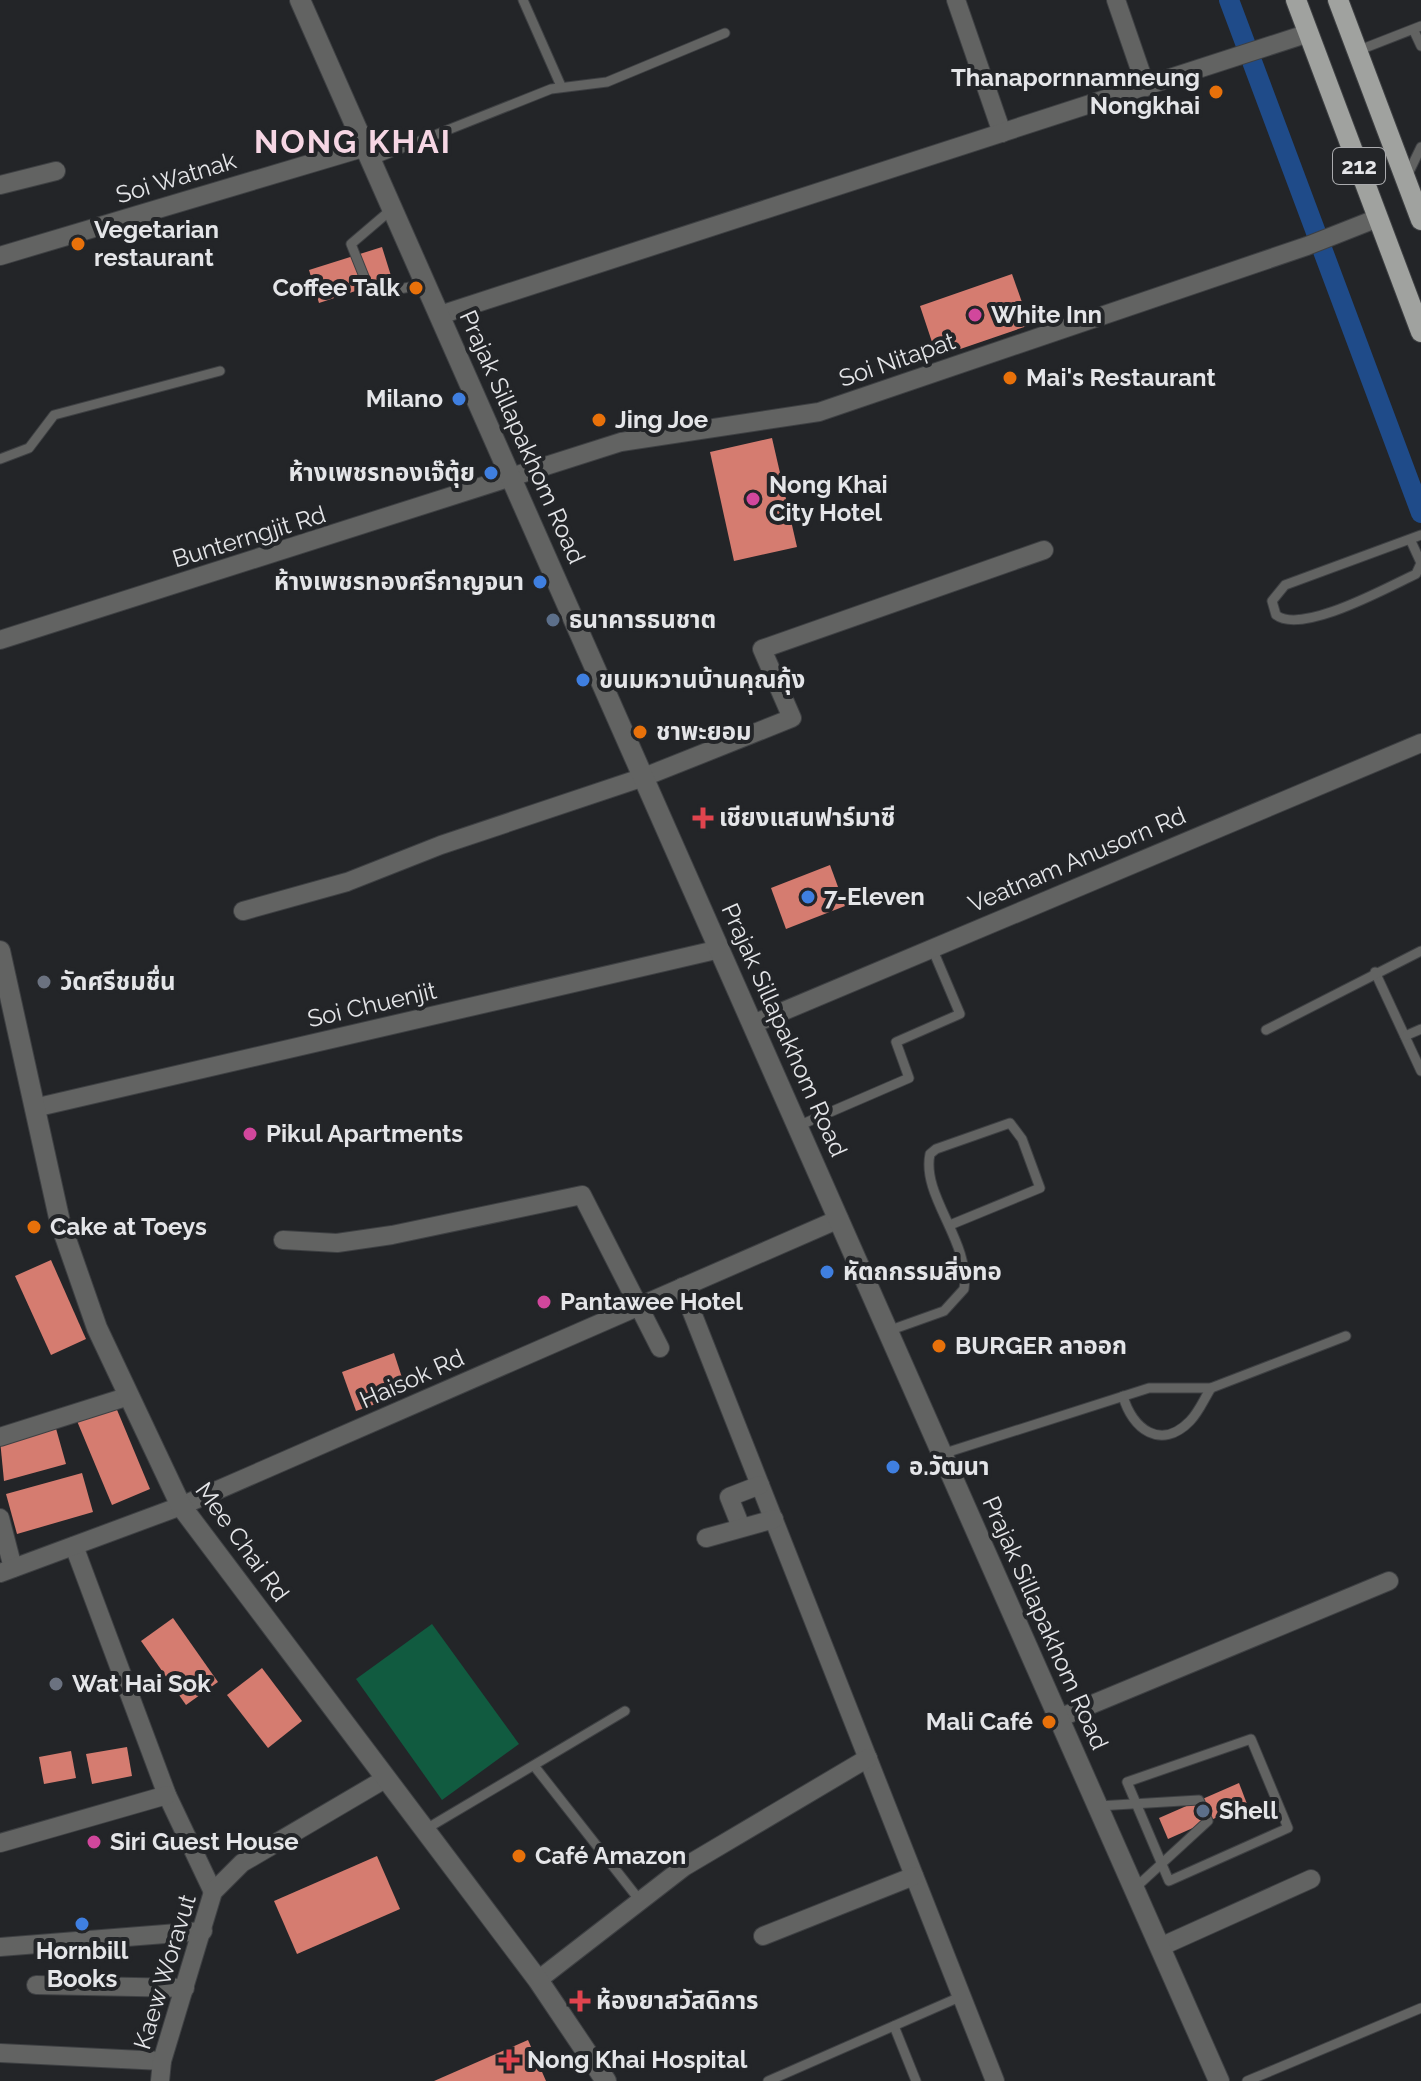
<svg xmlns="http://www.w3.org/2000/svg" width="1421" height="2081" font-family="Raleway,'Noto Sans Thai',sans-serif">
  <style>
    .green { fill: #115b40 }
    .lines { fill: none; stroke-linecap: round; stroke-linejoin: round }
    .canal { stroke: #1f4b89; stroke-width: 20 }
    .building { fill: #d57c70 }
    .service-casing { stroke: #3e4043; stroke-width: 11 }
    .minor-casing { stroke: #3e4043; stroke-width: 20 }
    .tertiary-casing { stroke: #3e4043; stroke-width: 22 }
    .primary-casing { stroke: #3e4043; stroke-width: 22 }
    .service { stroke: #626362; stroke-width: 9 }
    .minor { stroke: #626362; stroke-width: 18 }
    .tertiary { stroke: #626362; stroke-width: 20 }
    .primary { stroke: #a0a29f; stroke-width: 20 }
    .food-dot { fill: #e8710a; stroke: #232528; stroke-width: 3 }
    .hotel-dot { fill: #d1479c; stroke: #232528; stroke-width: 3 }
    .shop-dot { fill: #3f7fe0; stroke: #232528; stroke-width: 3 }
    .service-dot { fill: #5c6f8a; stroke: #232528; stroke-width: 3 }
    .health-dot { fill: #e0444e; stroke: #232528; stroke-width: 3 }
    .worship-dot { fill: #6b7280; stroke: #232528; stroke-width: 3 }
    .labels { text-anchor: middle; stroke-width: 8; stroke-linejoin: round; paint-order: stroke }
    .shield { fill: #232528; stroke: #aaabae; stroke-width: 2 }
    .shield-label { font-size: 22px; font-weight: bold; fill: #e4e5e8 }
    .poi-label { font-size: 24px; font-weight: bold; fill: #e4e5e8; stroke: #232528; text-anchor: start }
    .street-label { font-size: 24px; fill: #e4e5e8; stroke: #232528 }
    .district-label { font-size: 32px; font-weight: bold; letter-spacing: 2px; fill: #f6d6e4; stroke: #232528 }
  </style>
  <rect width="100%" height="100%" fill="#232528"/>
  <!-- green -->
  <polygon class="green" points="432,1624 519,1744 442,1800 356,1679"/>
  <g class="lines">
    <!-- canal -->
    <polyline class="canal" points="1229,0 1421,513"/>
  </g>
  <!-- building -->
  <g class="building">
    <polygon points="382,247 392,279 319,303 309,270"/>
    <polygon points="1012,274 1030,325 937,357 920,306"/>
    <polygon points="772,438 797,547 734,561 710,452"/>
    <polygon points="830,865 845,906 786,929 771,888"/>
    <polygon points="51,1260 86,1339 51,1355 15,1276"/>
    <polygon points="394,1353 407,1393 356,1411 342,1372"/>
    <polygon points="115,1405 150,1489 112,1505 77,1421"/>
    <polygon points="55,1425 66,1464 4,1481 0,1440"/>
    <polygon points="82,1473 93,1512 17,1534 6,1494"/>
    <polygon points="173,1618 218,1682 186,1705 141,1641"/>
    <polygon points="262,1668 302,1721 268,1748 227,1695"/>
    <polygon points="127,1747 132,1776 92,1784 86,1754"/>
    <polygon points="71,1751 76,1778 44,1784 39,1757"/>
    <polygon points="1239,1783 1247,1804 1168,1839 1159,1818"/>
    <polygon points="377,1856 400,1909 297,1954 274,1901"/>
    <polygon points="528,2040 546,2081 434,2081"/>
  </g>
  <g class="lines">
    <defs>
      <g id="service">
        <polyline points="523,0 561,86"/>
        <polyline points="1414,31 1421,46"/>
        <polyline points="1357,51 1421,26"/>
        <polyline points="372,160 551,89 607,82 725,33"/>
        <polyline points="1407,176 1421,147"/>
        <polyline points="392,209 351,244 371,294 427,284"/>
        <polyline points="0,459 29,448 54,415 220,371"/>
        <path d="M1410,539L1421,563L1416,574C1388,587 1302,635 1276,615L1272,601L1285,585L1421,535"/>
        <polyline points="1375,972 1421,1071"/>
        <polyline points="1266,1030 1421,951"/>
        <polyline points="1405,1036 1421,1029"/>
        <polyline points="798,1126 909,1078 896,1042 960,1014 932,948"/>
        <path d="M888,1331L944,1311L964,1289C971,1242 921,1196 930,1154L936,1149L1010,1123L1022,1139L1040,1188L950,1225"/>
        <path d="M1123,1396C1132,1429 1161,1451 1190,1421C1199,1412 1204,1399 1211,1388"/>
        <polyline points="942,1454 1149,1388 1211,1388 1346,1336"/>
        <polygon points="1251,1739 1288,1828 1169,1881 1127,1782"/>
        <polyline points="535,1767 641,1902"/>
        <polyline points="1098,1806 1199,1800 1208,1821 1134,1889"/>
        <polyline points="426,1829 625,1711"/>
        <polyline points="894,2026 916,2081"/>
        <polyline points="768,2081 962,1996"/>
        <polyline points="1247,2081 1421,2008"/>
      </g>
      <g id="minor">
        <polyline points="956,0 1002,133"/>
        <polyline points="1116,0 1146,87"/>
        <polyline points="0,185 56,171"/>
        <polyline points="0,256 366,147"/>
        <polyline points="440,315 1309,33"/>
        <polyline points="0,640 621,442 819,412 1307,246 1378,218"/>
        <polyline points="243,911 347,882 441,845 644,777 792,718 762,649 1044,550"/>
        <polyline points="753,1024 1421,743"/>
        <polyline points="34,1108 720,949"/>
        <polyline points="283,1240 337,1243 392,1235 582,1195 660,1348"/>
        <polyline points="682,1287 995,2081"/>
        <polyline points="0,1437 126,1397"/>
        <polyline points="0,1518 13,1568"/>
        <polyline points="741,1527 729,1497 760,1485"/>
        <polyline points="706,1538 774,1519"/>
        <polyline points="74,1546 167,1795 213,1892"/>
        <polyline points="0,1573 181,1506 839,1219"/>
        <polyline points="1059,1718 1389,1581"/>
        <polyline points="0,1843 167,1795"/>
        <polyline points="763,1936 914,1876"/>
        <polyline points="0,1947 203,1931"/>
        <polyline points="1160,1947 1311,1879"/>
        <polyline points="538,1980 684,1867 868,1758"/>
        <polyline points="36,1985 185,1988"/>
        <polyline points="0,2053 162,2061"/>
        <polyline points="160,2081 162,2061 213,1892 242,1863 385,1779"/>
      </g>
      <g id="tertiary">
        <polyline points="300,0 1219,2081"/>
        <polyline points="0,951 60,1222 97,1328 181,1506 538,1980 606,2081"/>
      </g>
      <g id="primary">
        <polyline points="1296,0 1421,332"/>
        <polyline points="1338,0 1421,220"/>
      </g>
    </defs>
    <!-- service casing -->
    <use href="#service" class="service-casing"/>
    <!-- minor casing -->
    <use href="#minor" class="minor-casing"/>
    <!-- tertiary casing -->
    <use href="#tertiary" class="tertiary-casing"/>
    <!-- primary casing -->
    <use href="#primary" class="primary-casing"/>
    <!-- service -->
    <use href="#service" class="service"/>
    <!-- minor -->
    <use href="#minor" class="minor"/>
    <!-- tertiary -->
    <use href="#tertiary" class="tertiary"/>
    <!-- primary -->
    <use href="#primary" class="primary"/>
  </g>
  <!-- markers -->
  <g class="food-dot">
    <circle cx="1216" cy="92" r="8"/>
    <circle cx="78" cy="244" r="8"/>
    <circle cx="416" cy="288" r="8"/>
    <circle cx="1010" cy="378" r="8"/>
    <circle cx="599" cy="420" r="8"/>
    <circle cx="640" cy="732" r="8"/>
    <circle cx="34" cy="1227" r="8"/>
    <circle cx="939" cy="1346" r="8"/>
    <circle cx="1049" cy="1722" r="8"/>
    <circle cx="519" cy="1856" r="8"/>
  </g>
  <g class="hotel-dot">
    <circle cx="975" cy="315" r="8"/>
    <circle cx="753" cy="499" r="8"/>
    <circle cx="250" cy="1134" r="8"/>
    <circle cx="544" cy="1302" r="8"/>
    <circle cx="94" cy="1842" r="8"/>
  </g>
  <g class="shop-dot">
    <circle cx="459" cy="399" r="8"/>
    <circle cx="491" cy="473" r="8"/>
    <circle cx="540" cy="582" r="8"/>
    <circle cx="583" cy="680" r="8"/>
    <circle cx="808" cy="897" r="8"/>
    <circle cx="827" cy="1272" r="8"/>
    <circle cx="893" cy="1467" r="8"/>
    <circle cx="82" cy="1924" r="8"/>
  </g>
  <g class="service-dot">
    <circle cx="553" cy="620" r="8"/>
    <circle cx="1203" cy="1811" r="8"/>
  </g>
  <g class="health-dot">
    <path d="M699 806h8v8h8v8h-8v8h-8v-8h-8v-8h8z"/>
    <path d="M576 1989h8v8h8v8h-8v8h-8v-8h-8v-8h8z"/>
    <path d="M505 2048h8v8h8v8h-8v8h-8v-8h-8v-8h8z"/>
  </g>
  <g class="worship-dot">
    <circle cx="44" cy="982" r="8"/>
    <circle cx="56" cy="1684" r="8"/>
  </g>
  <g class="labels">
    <!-- shield labels -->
    <rect class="shield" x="1333" y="148" width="52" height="36" rx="6"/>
    <g class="shield-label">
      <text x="1359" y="174">212</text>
    </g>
    <!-- poi labels -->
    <g class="poi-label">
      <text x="1200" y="86" text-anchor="end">Thanapornnamneung<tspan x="1200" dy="28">Nongkhai</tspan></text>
      <text x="94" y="238">Vegetarian<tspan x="94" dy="28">restaurant</tspan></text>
      <text x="400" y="296" text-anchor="end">Coffee Talk</text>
      <text x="991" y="323">White Inn</text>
      <text x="1026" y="386">Mai's Restaurant</text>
      <text x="443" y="407" text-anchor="end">Milano</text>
      <text x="615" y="428">Jing Joe</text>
      <text x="475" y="481" text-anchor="end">ห้างเพชรทองเจ๊ตุ้ย</text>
      <text x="769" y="493">Nong Khai<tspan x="769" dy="28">City Hotel</tspan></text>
      <text x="524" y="590" text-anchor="end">ห้างเพชรทองศรีกาญจนา</text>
      <text x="569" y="628">ธนาคารธนชาต</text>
      <text x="599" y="688">ขนมหวานบ้านคุณกุ้ง</text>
      <text x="656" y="740">ชาพะยอม</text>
      <text x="719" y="826">เชียงแสนฟาร์มาซี</text>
      <text x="824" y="905">7-Eleven</text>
      <text x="60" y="990">วัดศรีชมชื่น</text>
      <text x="266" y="1142">Pikul Apartments</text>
      <text x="50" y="1235">Cake at Toeys</text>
      <text x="843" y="1280">หัตถกรรมสิ่งทอ</text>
      <text x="560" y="1310">Pantawee Hotel</text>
      <text x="955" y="1354">BURGER ลาออก</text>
      <text x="909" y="1475">อ.วัฒนา</text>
      <text x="72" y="1692">Wat Hai Sok</text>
      <text x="1033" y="1730" text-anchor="end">Mali Café</text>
      <text x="1219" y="1819">Shell</text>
      <text x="110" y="1850">Siri Guest House</text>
      <text x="535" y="1864">Café Amazon</text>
      <text x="82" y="1959" text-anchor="middle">Hornbill<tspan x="82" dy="28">Books</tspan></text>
      <text x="596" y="2009">ห้องยาสวัสดิการ</text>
      <text x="527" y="2068">Nong Khai Hospital</text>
    </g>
    <!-- street labels -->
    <g class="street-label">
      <text transform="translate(176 178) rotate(-17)" y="8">Soi Watnak</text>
      <text transform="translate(897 360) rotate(-19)" y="8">Soi Nitapat</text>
      <text transform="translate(522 437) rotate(66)" y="8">Prajak Sillapakhom Road</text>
      <text transform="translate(249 537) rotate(-17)" y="8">Bunterngjit Rd</text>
      <text transform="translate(1077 860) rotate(-23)" y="8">Veatnam Anusorn Rd</text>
      <text transform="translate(372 1005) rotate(-13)" y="8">Soi Chuenjit</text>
      <text transform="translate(784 1030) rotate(66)" y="8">Prajak Sillapakhom Road</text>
      <text transform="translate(412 1379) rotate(-24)" y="8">Haisok Rd</text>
      <text transform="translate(242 1542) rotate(54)" y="8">Mee Chai Rd</text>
      <text transform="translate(1045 1623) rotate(66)" y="8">Prajak Sillapakhom Road</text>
      <text transform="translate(165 1972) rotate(-73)" y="8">Kaew Woravut</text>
    </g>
    <!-- district labels -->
    <g class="district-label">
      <text x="353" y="153">NONG KHAI</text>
    </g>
  </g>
</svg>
